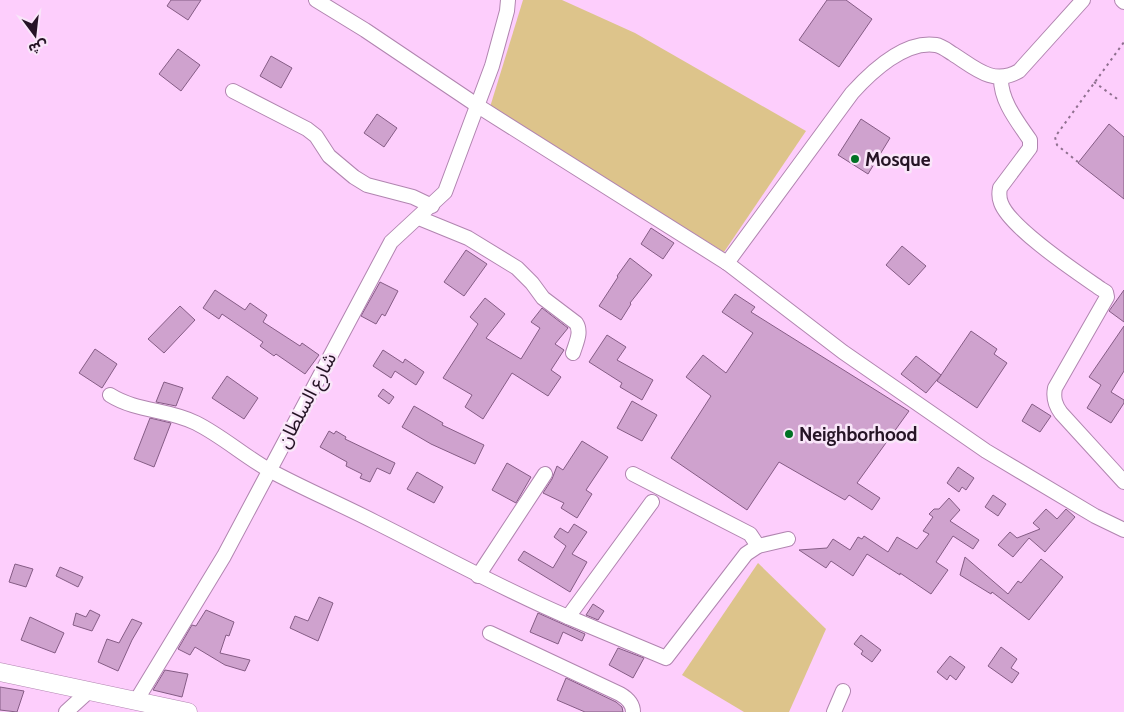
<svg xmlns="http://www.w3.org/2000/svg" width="1124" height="712" font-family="Cabin,'Noto Sans Arabic',sans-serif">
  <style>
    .green { fill: #ddc48b }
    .building { fill: #cfa2ce; stroke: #855c85 }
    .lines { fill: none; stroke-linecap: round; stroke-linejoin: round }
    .minor-casing { stroke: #b185b0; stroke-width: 16 }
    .tertiary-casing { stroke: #b185b0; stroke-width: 19 }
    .path { stroke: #8f708f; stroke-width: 2; stroke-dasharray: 2.5 4; stroke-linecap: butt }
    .minor { stroke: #fff; stroke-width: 14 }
    .tertiary { stroke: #fff; stroke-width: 18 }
    .poi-dot { fill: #007124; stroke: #f9e6f9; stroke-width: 2 }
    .labels { text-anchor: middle; stroke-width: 5; stroke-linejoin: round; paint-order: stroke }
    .poi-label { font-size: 19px; font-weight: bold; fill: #251425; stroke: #f9e6f9; text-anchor: start }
    .street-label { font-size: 19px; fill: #251425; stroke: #f9e6f9 }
  </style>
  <rect width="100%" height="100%" fill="#fdcefc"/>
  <!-- green -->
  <g class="green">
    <polygon points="523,0 562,0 635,33 806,131 724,252 490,107"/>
    <polygon points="758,563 826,629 789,712 744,712 682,675"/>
  </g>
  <!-- building -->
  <g class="building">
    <polygon points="171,0 201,0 188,20 167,6"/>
    <polygon points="827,0 846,0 872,19 839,67 799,40"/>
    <polygon points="178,49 200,65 181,91 159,74"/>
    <polygon points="271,56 292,68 281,88 260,76"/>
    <polygon points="377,114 397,128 384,147 364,133"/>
    <polygon points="861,119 890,138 868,174 838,155"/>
    <polygon points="1109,124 1124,137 1124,199 1078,163"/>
    <polygon points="651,228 674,243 663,259 641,244"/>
    <polygon points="902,246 926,266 909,285 886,265"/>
    <polygon points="466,250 487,264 464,296 444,282"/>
    <polygon points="630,258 652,275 630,303 631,304 621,320 599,306 618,277 617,276"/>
    <polygon points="380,282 398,291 385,316 382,314 376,324 361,316"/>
    <polygon points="215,290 245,310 250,303 267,315 263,322 300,346 302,343 319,355 305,374 276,354 274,356 260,346 263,342 222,314 219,319 203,308"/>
    <polygon points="1124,290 1124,322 1109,311"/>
    <polygon points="735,294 755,307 751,312 909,411 857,483 880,498 872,510 849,495 845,500 779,462 747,510 671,458 711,396 686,377 703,355 726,373 753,333 722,312"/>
    <polygon points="485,298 505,314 486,338 521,359 540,328 531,322 542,308 568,328 555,344 564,350 551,370 561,377 548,396 512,373 483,419 465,407 472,395 443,378 478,324 470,317"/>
    <polygon points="180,306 195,320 164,353 148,339"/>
    <polygon points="1124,326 1124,371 1111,392 1124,400 1124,403 1111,423 1087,408 1101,385 1089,377"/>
    <polygon points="971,331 997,349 994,354 1007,363 977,408 937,381"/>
    <polygon points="607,335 626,347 617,360 653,380 642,400 620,387 622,383 589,362"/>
    <polygon points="95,349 117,364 102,388 79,373"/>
    <polygon points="383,350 403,363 405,359 424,372 416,385 395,371 391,378 373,366"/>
    <polygon points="916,356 941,375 926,393 901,374"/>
    <polygon points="227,376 258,398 244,419 212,398"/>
    <polygon points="164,382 183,388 176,406 156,402"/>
    <polygon points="383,389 394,397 389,404 378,396"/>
    <polygon points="632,401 657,415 642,441 617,428"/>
    <polygon points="1032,404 1051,416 1040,432 1022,421"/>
    <polygon points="414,406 443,423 442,425 484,445 475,464 431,444 402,427"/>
    <polygon points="150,418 171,423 154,467 134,459"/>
    <polygon points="329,431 334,434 336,431 346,437 345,439 395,463 390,474 377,468 370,482 360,478 362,474 346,466 347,462 320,447"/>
    <polygon points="582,441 608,457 586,490 592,494 577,518 561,508 564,503 543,493 552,479 557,466 563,470"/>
    <polygon points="507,463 531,477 516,503 492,490"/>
    <polygon points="958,467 974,478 966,490 962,487 959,492 947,483"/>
    <polygon points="417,472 443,487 434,503 407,489"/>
    <polygon points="993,495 1006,504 998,516 985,507"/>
    <polygon points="949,498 960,510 950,521 979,540 973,549 953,536 936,562 948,570 931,594 900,573 900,575 867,554 853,576 831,561 826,568 799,550 827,548 833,539 850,550 858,537 862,539 864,536 888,552 897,537 917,549 929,534 923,531 933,517 929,514 934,509 939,509"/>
    <polygon points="1046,509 1057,519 1066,509 1075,517 1045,552 1029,538 1013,557 998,545 1010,532 1017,538 1040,529 1033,523"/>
    <polygon points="574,524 587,532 572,554 587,562 570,592 518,560 524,551 553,568 566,546 554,537 560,528 568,533"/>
    <polygon points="965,557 1008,594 1018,581 1021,583 1041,559 1063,577 1029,620 992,592 991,594 960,575"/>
    <polygon points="15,564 33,569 26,587 9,582"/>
    <polygon points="60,567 83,577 78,587 56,576"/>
    <polygon points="319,597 333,603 318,641 290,628 295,616 308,621"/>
    <polygon points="593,604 604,611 598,620 586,615"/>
    <polygon points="90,610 100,615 92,631 73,625 76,613 86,617"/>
    <polygon points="206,610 234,622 229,636 226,635 220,653 250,660 245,671 225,665 195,647 190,655 178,649 192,625 196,626"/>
    <polygon points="538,613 585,634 582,641 563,632 558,644 530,632"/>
    <polygon points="30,617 64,633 55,653 21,640"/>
    <polygon points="132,619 142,623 132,640 118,671 98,662 107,639 119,643"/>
    <polygon points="861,635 881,650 872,662 861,654 863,651 854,644"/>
    <polygon points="1001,647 1017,659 1011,668 1019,673 1012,683 988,666"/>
    <polygon points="618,648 644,658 633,678 609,665"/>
    <polygon points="950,656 965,667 956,680 950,675 947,680 937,672"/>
    <polygon points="165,670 188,674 182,697 153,690"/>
    <polygon points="566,678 616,702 622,707 623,712 585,712 557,700"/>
    <polygon points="0,687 24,691 17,712 0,710"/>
  </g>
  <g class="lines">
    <defs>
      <g id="minor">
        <polyline points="316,0 365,30 478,106 727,263 843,352 986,451 1095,516 1124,530"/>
        <polyline points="1122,0 1124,2"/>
        <path d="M1001,77C1000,100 1017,121 1030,140V148L1000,188C999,193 999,198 1001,203C1010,228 1078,273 1101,289L1106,292L1107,297L1055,388C1053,398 1055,405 1061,413L1124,482"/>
        <polyline points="233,91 307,129 316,136 329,156 354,177 367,185 413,197 432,206"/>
        <path d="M419,218L468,238L517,268L532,283L543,298L576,323C582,332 576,343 573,353"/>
        <path d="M727,263L852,93C871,72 905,40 936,45C942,46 948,51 953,54C975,68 993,86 1019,71L1083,0"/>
        <path d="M110,395C137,412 169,409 196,423C222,436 244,456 269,470C304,489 340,504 375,522C439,554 502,589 568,617L652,502"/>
        <polyline points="633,474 750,534 758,546"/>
        <polyline points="478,576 545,474"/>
        <polyline points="568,617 666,658 746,554 758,546 788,539"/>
        <path d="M490,633L620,694C627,698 633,703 633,712"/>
        <polyline points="136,701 224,556 391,242 445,192 492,66 507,11 508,0"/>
        <polyline points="66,712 89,691"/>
        <polyline points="834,712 843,691"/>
      </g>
      <polyline id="tertiary" points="0,672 188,712"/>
    </defs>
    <!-- minor casing -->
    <use href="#minor" class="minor-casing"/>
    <!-- tertiary casing -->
    <use href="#tertiary" class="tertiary-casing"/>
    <!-- path -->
    <g class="path">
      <polyline points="1094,82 1120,101"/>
      <polyline points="1078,162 1057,145 1055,137 1124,42"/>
    </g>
    <!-- minor -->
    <use href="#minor" class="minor"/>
    <!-- tertiary -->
    <use href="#tertiary" class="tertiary"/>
  </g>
  <!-- markers -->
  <g class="poi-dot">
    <circle cx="855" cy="159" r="5"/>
    <circle cx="789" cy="434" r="5"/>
  </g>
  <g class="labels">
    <!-- poi labels -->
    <g class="poi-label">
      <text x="865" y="166">Mosque</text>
      <text x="799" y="441">Neighborhood</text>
    </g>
    <!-- street labels -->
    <g class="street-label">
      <text transform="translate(306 400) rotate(-62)" y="7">شارع السلطان</text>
    </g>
  </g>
  <!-- north arrow -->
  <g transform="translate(35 35) rotate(165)" stroke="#f9e6f9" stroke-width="4" paint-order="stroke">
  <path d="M0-4L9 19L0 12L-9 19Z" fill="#251425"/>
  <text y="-8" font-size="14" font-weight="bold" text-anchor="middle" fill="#251425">ش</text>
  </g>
</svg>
